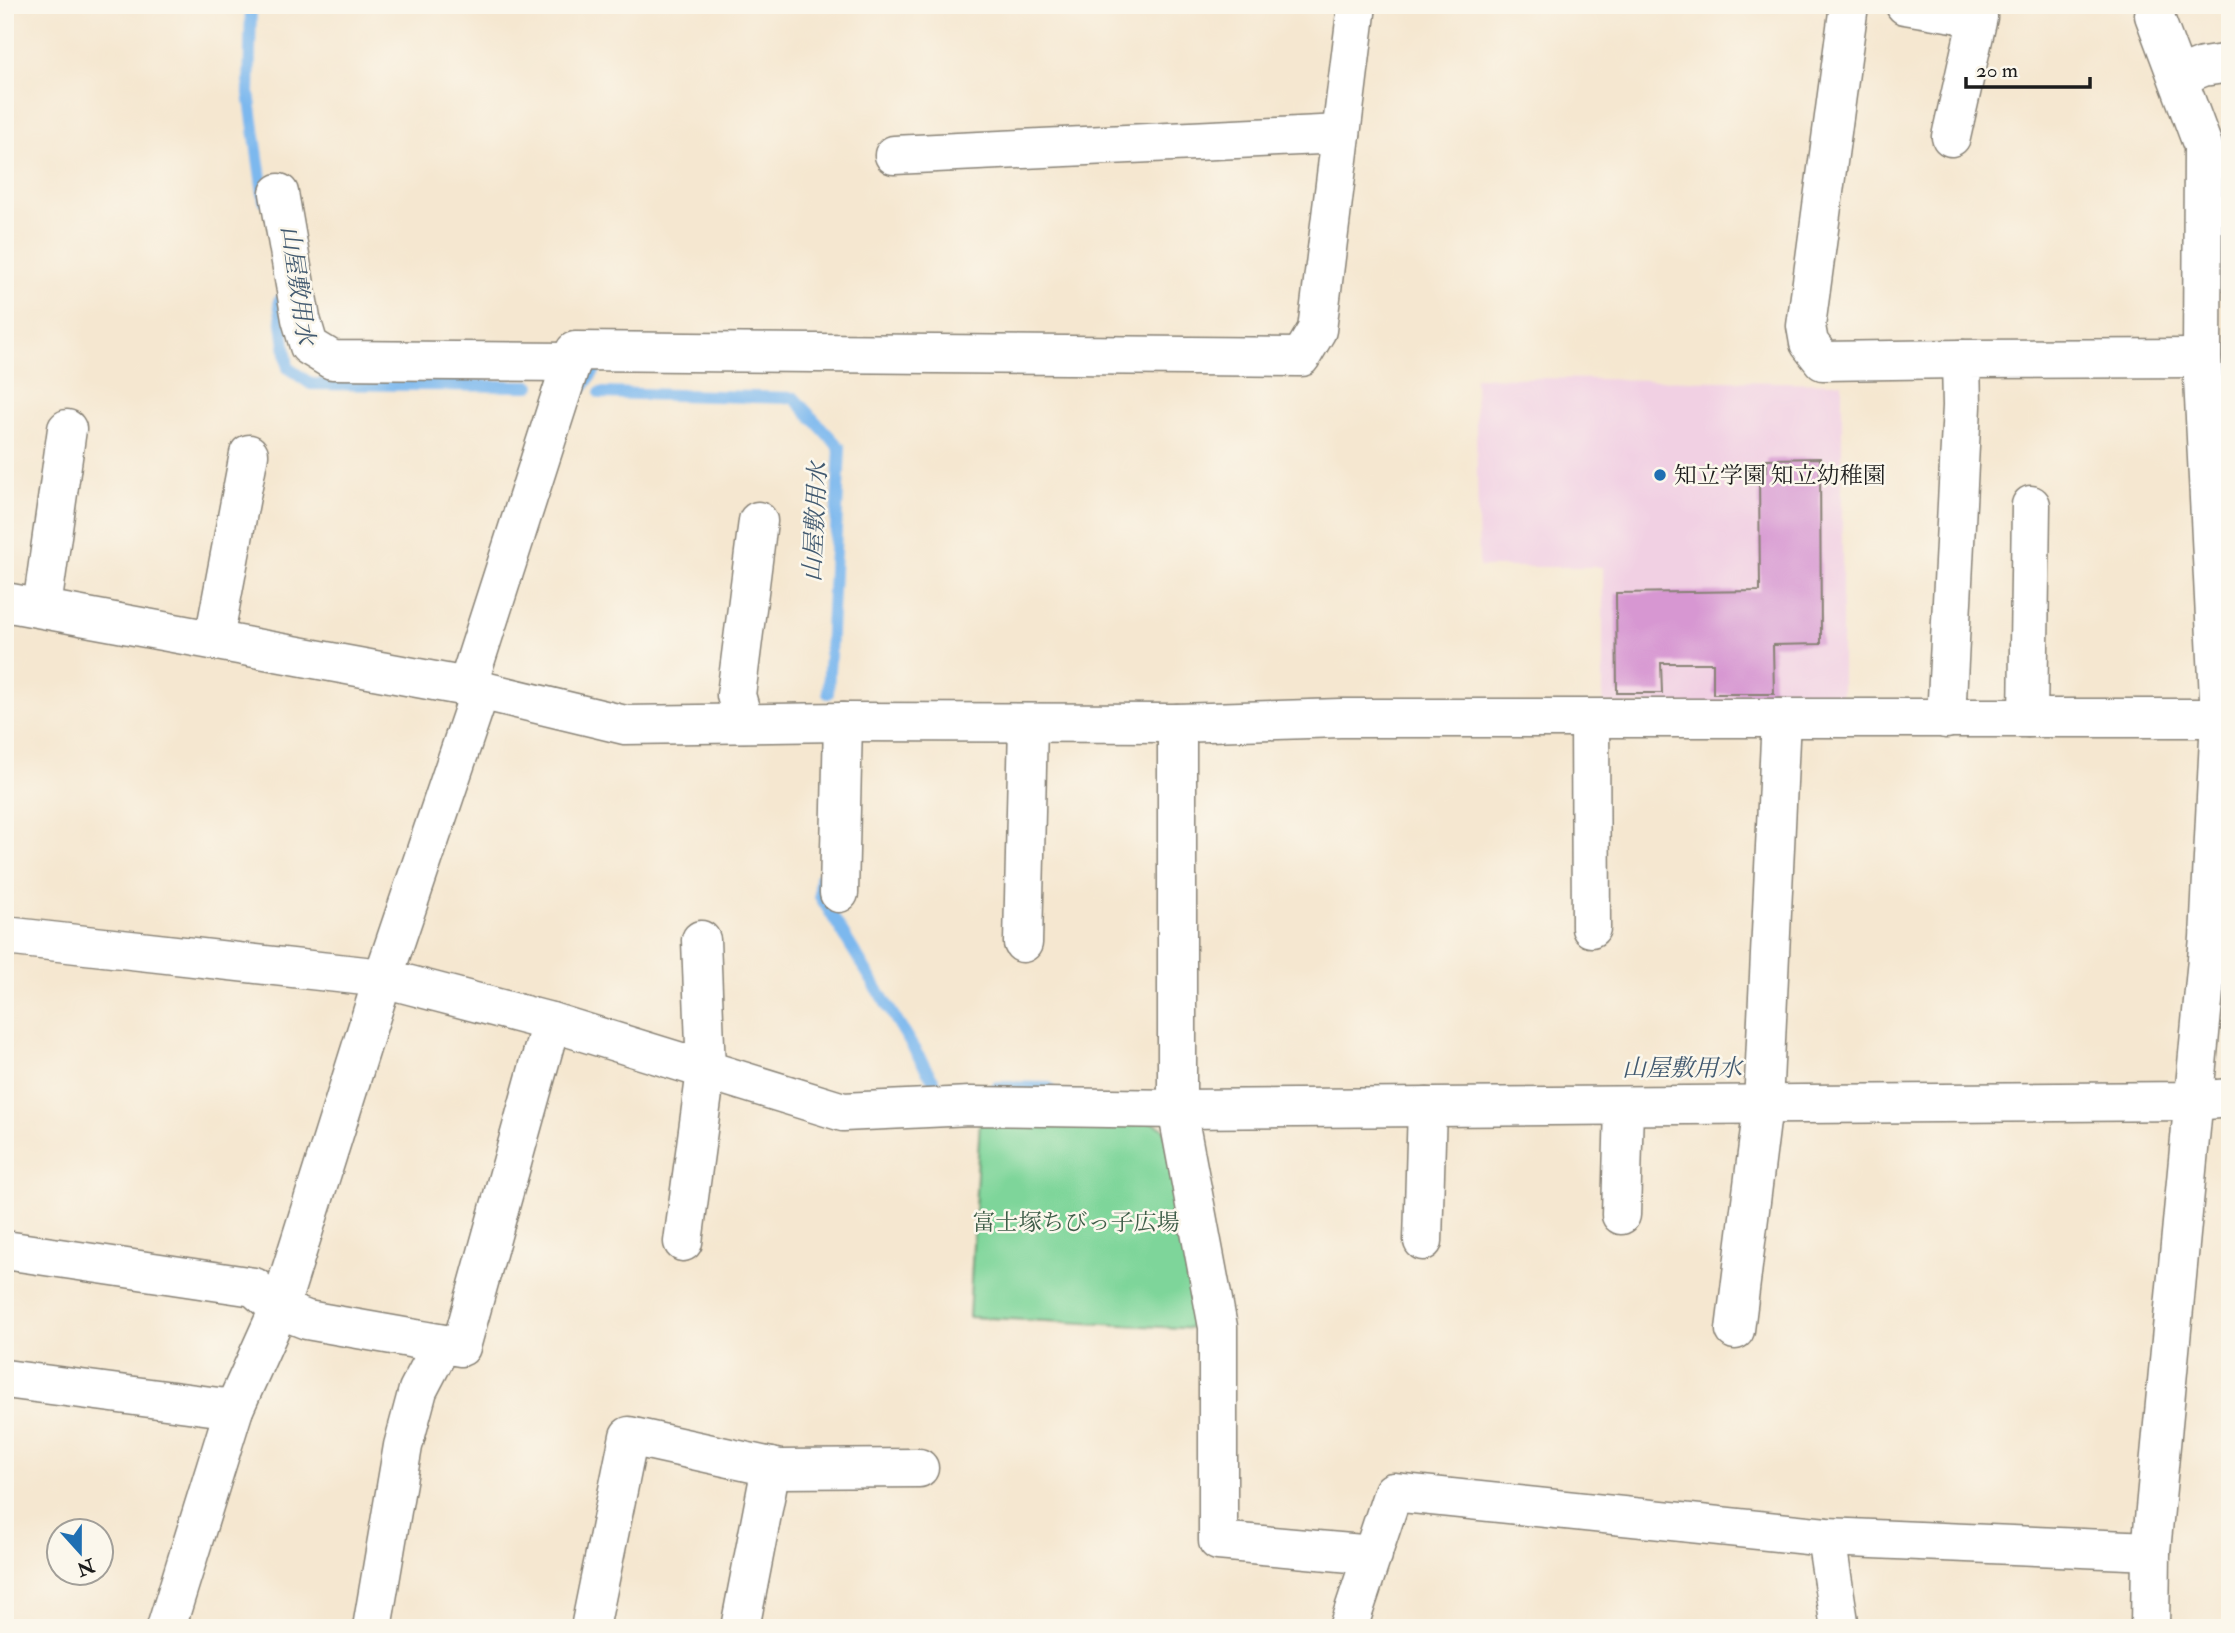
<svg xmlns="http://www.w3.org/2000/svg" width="2235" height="1633" font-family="'IM FELL Double Pica','Noto Serif JP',serif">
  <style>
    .built { fill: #f1d0e3 }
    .green { fill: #7ed59a; stroke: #4d785b; stroke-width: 2 }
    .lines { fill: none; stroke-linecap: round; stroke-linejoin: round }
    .stream { stroke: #7bb8ee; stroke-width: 12 }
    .building { fill: #d797d2 }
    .minor-casing { stroke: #888276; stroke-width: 41 }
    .minor { stroke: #fff; stroke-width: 38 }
    .poi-dot { fill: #1f6fb2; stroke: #fbf7ec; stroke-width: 2.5 }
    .labels { text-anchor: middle; stroke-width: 5; stroke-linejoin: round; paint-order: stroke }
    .poi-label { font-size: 23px; fill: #1c1c1c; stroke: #fbf7ec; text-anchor: start }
    .park-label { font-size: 23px; fill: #3e5d48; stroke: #fbf7ec }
    .water-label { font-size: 24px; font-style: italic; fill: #425a70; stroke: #fbf7ec }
  </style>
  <rect width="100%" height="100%" fill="#fbf7ec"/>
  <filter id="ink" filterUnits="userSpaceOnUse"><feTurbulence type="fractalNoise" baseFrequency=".0143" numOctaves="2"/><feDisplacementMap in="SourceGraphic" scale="14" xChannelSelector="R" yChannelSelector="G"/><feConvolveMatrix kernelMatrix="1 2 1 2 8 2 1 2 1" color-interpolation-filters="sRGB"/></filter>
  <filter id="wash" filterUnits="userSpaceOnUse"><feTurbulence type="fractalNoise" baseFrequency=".00686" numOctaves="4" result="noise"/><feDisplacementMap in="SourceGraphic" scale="28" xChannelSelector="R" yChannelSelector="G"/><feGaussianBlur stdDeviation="1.57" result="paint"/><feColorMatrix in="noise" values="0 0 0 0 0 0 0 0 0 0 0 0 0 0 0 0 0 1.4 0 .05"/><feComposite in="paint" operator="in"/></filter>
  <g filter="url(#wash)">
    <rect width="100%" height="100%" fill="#f5e7d0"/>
    <!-- built -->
    <polygon class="built" points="1475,377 1842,383 1842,705 1603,704 1603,567 1479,567"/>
    <!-- green -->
    <polygon class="green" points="980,1119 1148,1120 1164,1129 1199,1329 969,1317"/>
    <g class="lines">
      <!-- stream -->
      <g class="stream">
        <polyline points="251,5 249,93 264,200"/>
        <polyline points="279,301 288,368 311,384 530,386"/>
        <polyline points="580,391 599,364 608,364"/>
        <polyline points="600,393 794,398 840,448 828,693"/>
        <polyline points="820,878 820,896 938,1088"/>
        <polyline points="997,1087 1049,1088"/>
      </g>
    </g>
    <g id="blocks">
      <!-- building -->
      <polygon class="building" points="1820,458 1821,644 1773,645 1774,694 1713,694 1713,663 1661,663 1662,693 1617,693 1616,593 1760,591 1759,473 1767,472 1767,459"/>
    </g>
  </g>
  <g filter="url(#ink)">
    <use href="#blocks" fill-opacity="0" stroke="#888276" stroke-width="2"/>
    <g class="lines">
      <defs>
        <g id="minor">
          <polyline points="1849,5 1806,326 1809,343 1823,361 1961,359"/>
          <polyline points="1905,5 1978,17 1951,137"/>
          <polyline points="2178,77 2203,67 2230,63"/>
          <polyline points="894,155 1341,134"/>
          <polyline points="279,193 301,319 309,346 332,360 572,362"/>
          <polyline points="5,602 467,687 625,725 843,722 1177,723 1340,718 2230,718"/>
          <polyline points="42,607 67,429"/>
          <polyline points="214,639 249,454"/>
          <polyline points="467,687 575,351 1301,357 1317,330 1357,5"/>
          <polyline points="2028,718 2031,505"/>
          <polyline points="1590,719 1591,928"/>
          <polyline points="1946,719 1962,406 1961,359 2202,358"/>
          <polyline points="744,723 736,695 758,521"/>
          <polyline points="1177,723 1177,1109 1218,1327 1218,1541 1373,1555"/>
          <polyline points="839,893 843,722"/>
          <polyline points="5,936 383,978 551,1022 843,1112 970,1106 1177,1109 2194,1101 2230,1098"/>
          <polyline points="1023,943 1028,723"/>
          <polyline points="1621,1215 1624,1106"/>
          <polyline points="1423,1241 1427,1107"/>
          <polyline points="683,1242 706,1071 701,940"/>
          <polyline points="5,1250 254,1287 279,1309 307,1320 461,1347 551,1022"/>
          <polyline points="1735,1330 1763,1105 1781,718"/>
          <polyline points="5,1379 234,1409"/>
          <polyline points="1826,1537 1840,1628"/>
          <polyline points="166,1628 234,1409 279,1309 383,978 480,691"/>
          <polyline points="372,1628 403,1446 418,1390 442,1344"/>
          <polyline points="590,1628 629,1436 780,1469 919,1468"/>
          <polyline points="740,1628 771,1467"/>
          <polyline points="1348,1628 1393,1492 1826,1537 2151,1551"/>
          <polyline points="2150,1628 2151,1551 2209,938 2220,718 2202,358 2203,146 2154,15 2156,5"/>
        </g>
      </defs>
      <!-- minor casing -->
      <use href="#minor" class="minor-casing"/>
      <!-- minor -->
      <use href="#minor" class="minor"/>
    </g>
  </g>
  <!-- markers -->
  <circle class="poi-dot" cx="1660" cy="475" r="7"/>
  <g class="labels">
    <!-- poi labels -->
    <g class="poi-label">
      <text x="1674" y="483">知立学園 知立幼稚園</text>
    </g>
    <!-- park labels -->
    <g class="park-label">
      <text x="1076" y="1230">富士塚ちびっ子広場</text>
    </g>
    <!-- water labels -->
    <g class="water-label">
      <text transform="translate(298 285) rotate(82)" y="8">山屋敷用水</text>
      <text transform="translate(815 522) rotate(-87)" y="8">山屋敷用水</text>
      <text x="1682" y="1076">山屋敷用水</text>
    </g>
  </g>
  <!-- margin -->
  <rect width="2235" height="1633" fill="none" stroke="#fbf7ec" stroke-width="28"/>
  <!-- north arrow -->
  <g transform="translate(80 1552) rotate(159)"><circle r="33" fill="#fbf7ec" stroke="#a29f99" stroke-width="2"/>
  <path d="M0-5L12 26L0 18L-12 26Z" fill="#1f6fb2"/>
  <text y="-10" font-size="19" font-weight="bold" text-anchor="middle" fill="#1c1c1c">N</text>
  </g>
  <!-- scale -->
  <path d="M1966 77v10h124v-10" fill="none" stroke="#1c1c1c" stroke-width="3.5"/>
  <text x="1976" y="77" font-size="21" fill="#1c1c1c" stroke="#fbf7ec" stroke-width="5" paint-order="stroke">20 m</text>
</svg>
